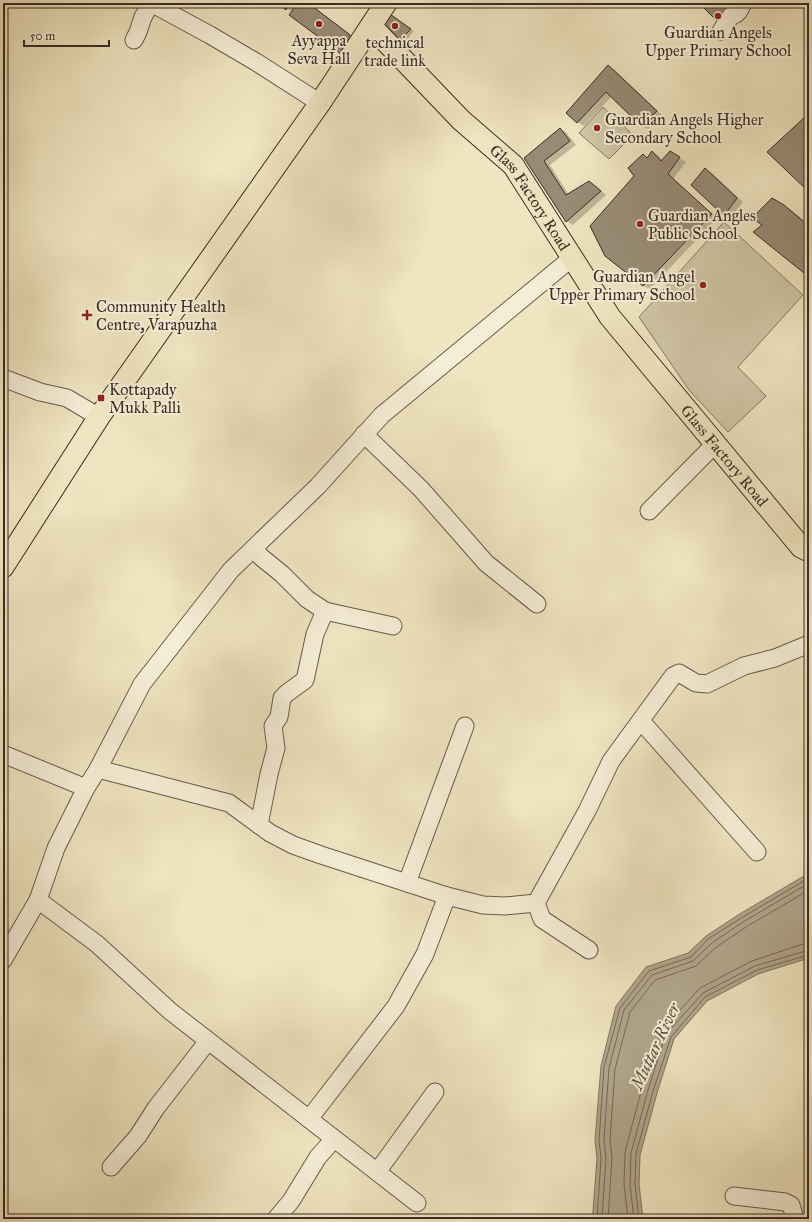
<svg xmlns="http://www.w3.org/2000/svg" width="812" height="1222" font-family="'IM FELL Great Primer',serif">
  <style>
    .green { fill: #d0c6a6; stroke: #847966 }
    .water { fill: #b1a68b; stroke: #817562 }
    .shadow { fill: #0003 }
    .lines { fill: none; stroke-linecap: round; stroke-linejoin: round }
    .shore { stroke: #756958; stroke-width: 1 }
    .building { fill: #988c76; stroke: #392c25 }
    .minor-casing { stroke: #665a4c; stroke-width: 19 }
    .major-casing { stroke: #392c25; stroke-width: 23 }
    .minor { stroke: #f5eed6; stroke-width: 17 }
    .major { stroke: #efe5c0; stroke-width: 21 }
    .poi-dot { fill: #8f2418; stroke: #f5eed6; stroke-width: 1.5 }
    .labels { text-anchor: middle; stroke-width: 4; stroke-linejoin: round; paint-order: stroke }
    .poi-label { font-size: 16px; fill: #392c25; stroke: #f5eed6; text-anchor: start }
    .street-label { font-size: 16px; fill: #392c25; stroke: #f5eed6 }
    .water-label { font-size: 17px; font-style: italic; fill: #5d5144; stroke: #f5eed6 }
  </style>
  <rect width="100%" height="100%" fill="#efe5c0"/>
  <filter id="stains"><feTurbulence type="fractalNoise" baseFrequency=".005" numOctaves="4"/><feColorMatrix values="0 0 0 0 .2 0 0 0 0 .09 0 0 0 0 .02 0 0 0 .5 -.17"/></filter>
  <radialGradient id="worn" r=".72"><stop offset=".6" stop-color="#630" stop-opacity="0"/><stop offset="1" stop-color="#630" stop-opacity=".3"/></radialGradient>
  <!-- green -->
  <g class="green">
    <polygon points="603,107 633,135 609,159 579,133"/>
    <polygon points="724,222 803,295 738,367 766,396 728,432 689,390 639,317"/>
  </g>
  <!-- water -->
  <polygon class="water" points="809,873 809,958 758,974 707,1001 674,1039 657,1093 640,1155 639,1184 643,1219 593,1219 593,1211 597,1158 595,1140 601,1066 616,1006 646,967 688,953 706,936 738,915"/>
  <!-- shadow -->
  <g class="shadow">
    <polygon points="279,3 308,3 355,38 347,56 340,52 292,12"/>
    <polygon points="391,15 414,31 404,43 381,24"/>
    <polygon points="608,66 615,70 662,115 648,129 641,126 612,96 584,126 578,122"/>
    <polygon points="560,129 566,132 576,145 550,165 569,195 589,182 596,186 606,195 573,225 566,221 526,158"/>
    <polygon points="653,152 659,156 662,160 676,156 686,162 673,179 717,218 650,289 644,286 606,255 643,155 648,158"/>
    <polygon points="706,170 712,173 743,202 731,218 724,215"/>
    <polygon points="772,199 791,210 809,225 809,276 764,225"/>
    <polygon points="3,1168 6,1170 3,1174"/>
  </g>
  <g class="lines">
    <!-- shore -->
    <g class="shore">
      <polyline points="597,1219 601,1158 599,1140 604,1067 620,1008 649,971 691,957 708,939 741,918 809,878"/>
      <polyline points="602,1219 606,1158 604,1139 609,1068 624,1010 652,975 693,961 712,943 743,922 809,883"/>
      <polyline points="608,1219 612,1158 610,1139 615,1069 630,1012 655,980 696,966 715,948 746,927 809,890"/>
      <polyline points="628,1219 624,1184 625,1152 642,1088 661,1031 700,988 752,961 803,944 809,944"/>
      <polyline points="634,1219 630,1185 631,1153 648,1090 666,1034 703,993 755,966 809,950"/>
      <polyline points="639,1219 635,1184 636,1154 653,1091 671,1037 705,997 757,970 809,955"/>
    </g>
  </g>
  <!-- building -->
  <g class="building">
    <polygon points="277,3 290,3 286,10"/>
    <polygon points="298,3 308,3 349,34 351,38 340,53 289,15"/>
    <polygon points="699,3 727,3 731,7 718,22"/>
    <polygon points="387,12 411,29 399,41 379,24"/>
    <polygon points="608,65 657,111 641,126 606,92 577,123 566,113"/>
    <polygon points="806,116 809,119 809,192 767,152"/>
    <polygon points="560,128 570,141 544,161 566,195 589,181 601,191 566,222 524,158"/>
    <polygon points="652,151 661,161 670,151 680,157 668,174 712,214 643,286 605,256 590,226 634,176 628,168 643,154 647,158"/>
    <polygon points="705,168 737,198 724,216 691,185"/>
    <polygon points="772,198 784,205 809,226 809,277 753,232 762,225 752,218"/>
  </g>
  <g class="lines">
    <defs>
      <g id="minor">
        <polyline points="721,31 731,16 736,14 739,11 742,5 740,3"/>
        <polyline points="134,40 138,32 143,17 151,3 210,35 256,62 320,103"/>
        <polyline points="3,378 40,392 67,398 99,417"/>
        <polyline points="364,434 421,489 486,563 537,604"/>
        <polyline points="649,511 715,444"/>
        <polyline points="254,549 261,557 282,574 307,599 325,611 393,626"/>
        <polyline points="641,721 757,852"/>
        <polyline points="3,754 86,788"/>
        <polyline points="98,769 229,803 270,833 293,845 321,855 447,896 483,905 505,906 536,903"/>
        <polyline points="259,825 269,774 276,748 273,726 279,717 282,698 287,693 305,680 315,634 325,611"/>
        <polyline points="407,883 465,726"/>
        <polyline points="38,900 97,944 170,1011 417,1203"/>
        <polyline points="589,950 542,919 536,903 587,811 611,761 673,676 679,673 696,683 707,684 744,666 775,658 809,644"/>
        <polyline points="3,960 38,900 56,848 86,788 98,769 142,684 231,570 318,486 382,415 573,257"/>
        <polyline points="309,1119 396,1006 425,954 447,896"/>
        <polyline points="111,1167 138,1136 156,1108 208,1041"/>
        <polyline points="377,1172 435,1092"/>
        <polyline points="734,1196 785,1202 791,1205 795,1219"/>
        <polyline points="276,1219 291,1201 318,1157 334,1139"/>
      </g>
      <g id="major">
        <path id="s1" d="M371,26L461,120L513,165L610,317L801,547L809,551"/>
        <polyline points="3,567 99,417 320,103 386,3"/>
      </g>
    </defs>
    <!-- minor casing -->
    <use href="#minor" class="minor-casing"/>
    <!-- major casing -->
    <use href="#major" class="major-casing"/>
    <!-- minor -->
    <use href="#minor" class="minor"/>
    <!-- major -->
    <use href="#major" class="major"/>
  </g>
  <!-- markers -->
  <g class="poi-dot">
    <circle cx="718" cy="16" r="4"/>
    <circle cx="319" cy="24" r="4"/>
    <circle cx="395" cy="26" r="4"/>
    <circle cx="597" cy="128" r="4"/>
    <circle cx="640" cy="224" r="4"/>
    <circle cx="703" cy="285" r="4"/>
    <path d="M85 309h4v4h4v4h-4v4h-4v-4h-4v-4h4z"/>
    <rect x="97" y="394" width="8" height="8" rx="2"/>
  </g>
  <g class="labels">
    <!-- poi labels -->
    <g class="poi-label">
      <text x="718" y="38" text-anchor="middle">Guardian Angels<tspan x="718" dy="18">Upper Primary School</tspan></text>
      <text x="319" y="46" text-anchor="middle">Ayyappa<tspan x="319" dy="18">Seva Hall</tspan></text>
      <text x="395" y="48" text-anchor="middle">technical<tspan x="395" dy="18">trade link</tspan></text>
      <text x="605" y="125">Guardian Angels Higher<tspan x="605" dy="18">Secondary School</tspan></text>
      <text x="648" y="221">Guardian Angles<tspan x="648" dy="18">Public School</tspan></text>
      <text x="695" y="282" text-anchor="end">Guardian Angel<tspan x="695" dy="18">Upper Primary School</tspan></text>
      <text x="96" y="312">Community Health<tspan x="96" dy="18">Centre, Varapuzha</tspan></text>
      <text x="109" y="395">Kottapady<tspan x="109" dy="18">Mukk Palli</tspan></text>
    </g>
    <!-- street labels -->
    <g class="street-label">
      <text dy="6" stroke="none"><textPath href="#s1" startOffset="235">Glass Factory Road</textPath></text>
      <text dy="6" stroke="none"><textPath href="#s1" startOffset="559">Glass Factory Road</textPath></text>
    </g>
    <!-- water labels -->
    <g class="water-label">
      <text transform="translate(655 1046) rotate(-65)" y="6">Muttar River</text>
    </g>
  </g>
  <!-- margin -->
  <rect width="812" height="1222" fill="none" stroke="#efe5c0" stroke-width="16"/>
  <rect x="4" y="4" width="804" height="1214" fill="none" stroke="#392c25" stroke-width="2"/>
  <rect x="8" y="8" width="796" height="1206" fill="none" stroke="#392c25"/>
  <!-- scale -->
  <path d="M24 40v6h85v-6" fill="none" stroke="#392c25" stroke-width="2"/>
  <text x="30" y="40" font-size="12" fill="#392c25" stroke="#f5eed6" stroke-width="3" paint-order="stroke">50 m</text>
  <rect width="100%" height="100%" filter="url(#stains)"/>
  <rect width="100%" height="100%" fill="url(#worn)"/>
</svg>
